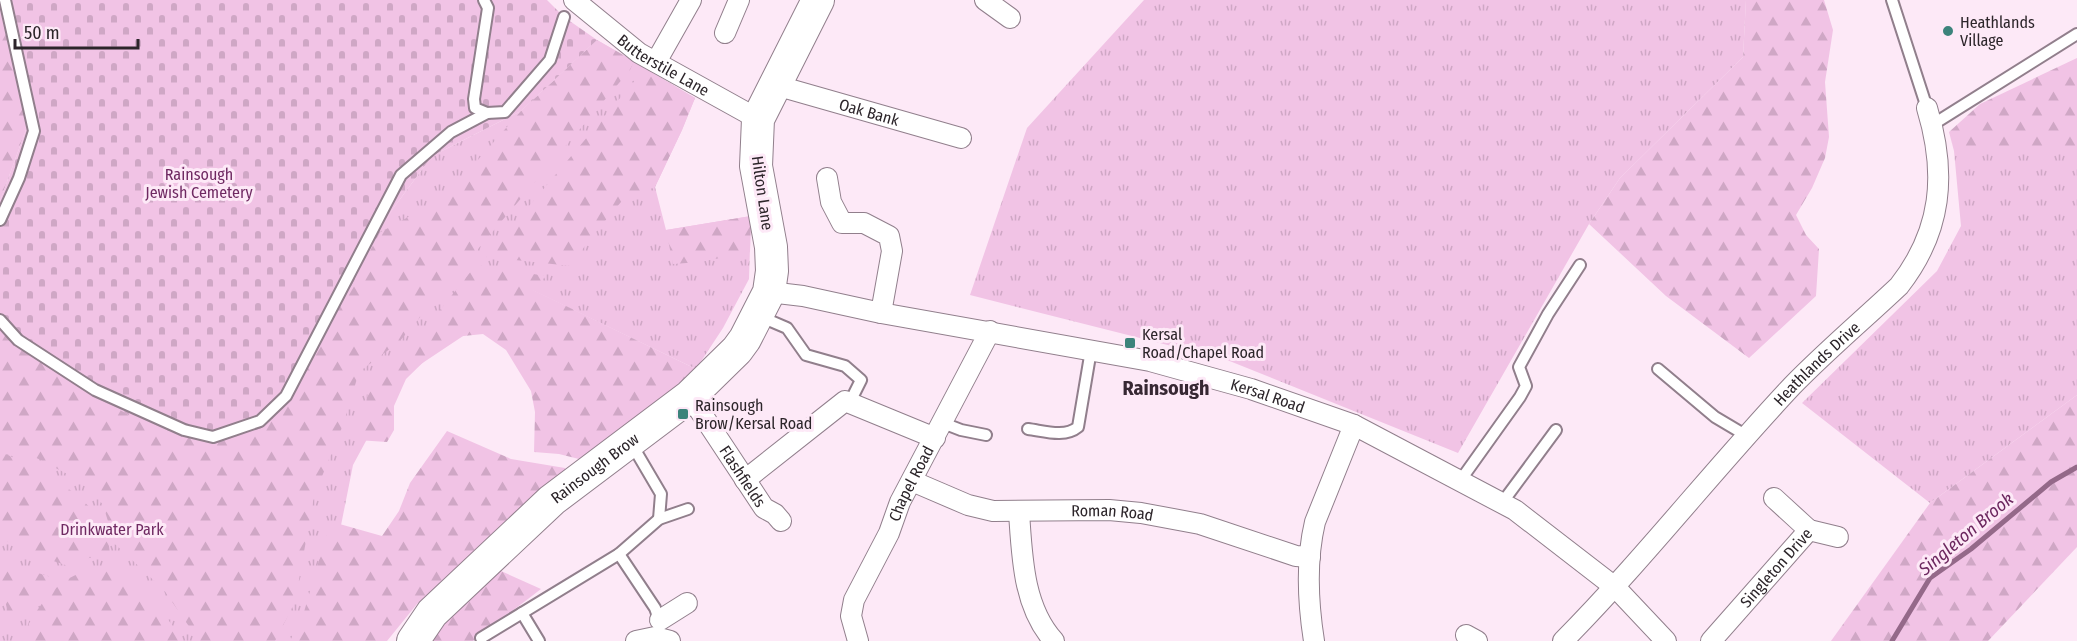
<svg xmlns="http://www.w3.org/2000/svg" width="2077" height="641" font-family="'Fira Sans Condensed',sans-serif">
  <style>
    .grass { fill: url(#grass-tufts) }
    .forest { fill: url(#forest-firs) }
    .cemetery { fill: url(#cemetery-stones) }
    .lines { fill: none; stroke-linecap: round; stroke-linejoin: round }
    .stream { stroke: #946989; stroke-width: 5 }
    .service-casing { stroke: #917f8c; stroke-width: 14 }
    .minor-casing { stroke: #917f8c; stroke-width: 22 }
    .primary-casing { stroke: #917f8c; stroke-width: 34 }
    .service { stroke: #fff; stroke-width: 10 }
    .minor { stroke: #fff; stroke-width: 20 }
    .primary { stroke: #fff; stroke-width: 32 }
    .poi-dot { fill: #3c837b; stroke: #fde9f7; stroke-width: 2 }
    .labels { text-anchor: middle; stroke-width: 6; stroke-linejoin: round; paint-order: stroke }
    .poi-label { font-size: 16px; fill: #2c252a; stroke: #fde9f7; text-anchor: start }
    .street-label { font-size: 16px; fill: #2c252a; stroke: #fde9f7 }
    .park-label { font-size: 16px; fill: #6f2962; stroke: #fde9f7 }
    .water-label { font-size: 18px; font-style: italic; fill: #6c275f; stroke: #fde9f7 }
    .quarter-label { font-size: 20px; font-weight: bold; fill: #372833; stroke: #fde9f7 }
  </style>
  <defs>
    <pattern id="grass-tufts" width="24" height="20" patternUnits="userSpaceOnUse" patternTransform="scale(1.5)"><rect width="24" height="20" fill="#f1c3e5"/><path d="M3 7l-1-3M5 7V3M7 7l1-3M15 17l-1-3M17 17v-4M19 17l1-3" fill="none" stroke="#cfa7c5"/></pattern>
    <pattern id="forest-firs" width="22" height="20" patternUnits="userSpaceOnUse" patternTransform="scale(1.5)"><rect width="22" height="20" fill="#f1c3e5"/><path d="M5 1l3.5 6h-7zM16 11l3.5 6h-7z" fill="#cfa7c5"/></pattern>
    <pattern id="cemetery-stones" width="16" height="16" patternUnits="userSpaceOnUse" patternTransform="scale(1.5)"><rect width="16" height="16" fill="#f1c3e5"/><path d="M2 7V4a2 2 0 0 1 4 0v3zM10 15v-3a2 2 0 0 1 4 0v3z" fill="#cfa7c5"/></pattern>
  </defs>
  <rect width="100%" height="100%" fill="#fde9f7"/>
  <!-- grass -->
  <g class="grass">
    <polygon points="1144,0 1746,0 1743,57 1620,178 1589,224 1458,453 1227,360 970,295 1027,128"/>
    <polygon points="597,40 695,98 682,130 655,187 666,230 751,216 749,279 723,328 696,369 532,290 400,378 353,465 318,641 0,641 0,329 359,267 392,210 432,156 521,111"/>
    <polygon points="1954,151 2077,151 2077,395 1930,503 1802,403 1937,271 1961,226"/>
  </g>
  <!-- forest -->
  <g class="forest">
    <polygon points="1746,0 1824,0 1833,30 1825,82 1829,137 1825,158 1812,188 1796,215 1806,235 1819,249 1816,296 1749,358 1666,296 1589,224 1620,178 1743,57"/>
    <polygon points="0,10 28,124 0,201"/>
    <polygon points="597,40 634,61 630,70 399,342 359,372 343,425 314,496 295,602 275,641 199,641 164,590 115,544 103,505 94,493 75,478 0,439 0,329 16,344 130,416 198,440 320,340 379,233 432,204 462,178 521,111"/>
    <polygon points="2077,58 2077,151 1954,151 1949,132 1980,104"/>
    <polygon points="642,67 695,98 682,130 655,187 621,202 589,240 571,266 486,257 637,78"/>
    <polygon points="751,216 750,252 700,262 673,264 666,230"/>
    <polygon points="476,265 546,276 533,290 696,369 685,382 579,459 559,454 534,452 535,412 531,391 506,350 483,334 454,337 443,343 406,379 394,406 394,430 387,442 357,440 364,417 368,392 375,377 412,345"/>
    <polygon points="2077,395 2077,547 1988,641 1831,641 1930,503"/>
    <polygon points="447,431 511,459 565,468 568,477 417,604 387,641 290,641 304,612 328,529 336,523 382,536 399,511 410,483"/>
    <path d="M0,451C44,474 110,499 110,558H89L71,567L33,554L0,538Z"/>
    <polygon points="0,561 57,579 11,621 0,585"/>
    <polygon points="492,567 541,589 473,641 428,641"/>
    <path d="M105,571L124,574L153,598L183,641H20C33,614 54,578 86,572C92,571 99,572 105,571Z"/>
  </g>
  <!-- cemetery -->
  <polygon class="cemetery" points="0,0 547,0 564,17 597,40 521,111 432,156 392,210 289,402 265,427 217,442 198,440 130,416 16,344 0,329 0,201 28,124 0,10"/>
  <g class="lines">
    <!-- stream -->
    <polyline class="stream" points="1892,641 1930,578 1971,549 2051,482 2077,467"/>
    <defs>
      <g id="service">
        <polyline points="484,0 488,8 474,99 475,108 487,113 505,112 550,60 564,17"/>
        <polyline points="1892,0 1927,108"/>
        <polyline points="1932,125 2077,34"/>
        <polyline points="0,220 19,178 34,131 5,0"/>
        <polyline points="759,316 787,328 806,355 845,366 861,380 853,396 845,401"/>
        <polyline points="0,320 18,340 95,390 184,430 213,437 260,421 286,396 401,175 451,132 487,113"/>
        <polyline points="1658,369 1715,417 1747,436"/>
        <polyline points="943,423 961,430 986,435"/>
        <path d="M1028,429C1044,431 1065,438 1078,427L1091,350"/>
        <polyline points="631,443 661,494 659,519"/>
        <polyline points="1460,481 1520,397 1526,386 1519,367 1548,314 1580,265"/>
        <polyline points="1502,503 1556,430"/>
        <polyline points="619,554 655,608 660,622"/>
        <polyline points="522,613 539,641"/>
        <polyline points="481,638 619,554 659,519 688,509"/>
      </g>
      <g id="minor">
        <path id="s1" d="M574,0L639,53L758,119"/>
        <polyline points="985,0 1010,18"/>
        <polyline points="725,33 739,0"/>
        <polyline points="656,62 691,0"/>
        <path id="s2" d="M775,85L961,138"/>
        <polyline points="827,178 831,202 842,223 864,223 889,236 892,251 881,313"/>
        <path id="s3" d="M769,292L803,296L881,313L1150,361L1251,389L1354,425L1515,510L1616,588L1666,641"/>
        <path id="s4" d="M690,396L764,508L775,514L781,521"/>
        <polyline points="745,480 845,401 935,438"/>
        <path id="s5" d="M912,481L968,505L993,511L1109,510L1141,513L1200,524L1296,556L1310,557"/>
        <path d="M1019,512C1022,556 1023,607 1054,641"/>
        <polyline points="1809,530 1838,537"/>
        <polyline points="660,620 687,603"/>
        <polyline points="1466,635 1477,641"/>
        <polyline points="636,641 655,637 670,641"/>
        <path id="s6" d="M858,641L851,616L854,600L889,533L900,502L990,331"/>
        <path d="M1314,641C1308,603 1306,560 1315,522L1354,425"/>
        <path id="s7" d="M1563,641C1643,560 1714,469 1792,386C1826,351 1864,319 1899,286C1942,231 1947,174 1927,108"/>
        <path id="s8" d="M1711,641L1809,530L1774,498"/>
      </g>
      <g id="primary">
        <path id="s9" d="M413,641L432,613L552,500L690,396L737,350L745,339L769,292L772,271L771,247L756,166L758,119L818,0"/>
      </g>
    </defs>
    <!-- service casing -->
    <use href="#service" class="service-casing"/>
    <!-- minor casing -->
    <use href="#minor" class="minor-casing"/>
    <!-- primary casing -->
    <use href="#primary" class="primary-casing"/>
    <!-- service -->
    <use href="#service" class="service"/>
    <!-- minor -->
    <use href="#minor" class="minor"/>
    <!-- primary -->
    <use href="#primary" class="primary"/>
  </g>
  <!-- markers -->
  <g class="poi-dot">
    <circle cx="1948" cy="31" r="6"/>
    <rect x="1124" y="337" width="12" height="12" rx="3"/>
    <rect x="677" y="408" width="12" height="12" rx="3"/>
  </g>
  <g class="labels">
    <!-- poi labels -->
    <g class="poi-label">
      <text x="1960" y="28">Heathlands<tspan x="1960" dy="18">Village</tspan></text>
      <text x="1142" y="340">Kersal<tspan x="1142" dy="18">Road/Chapel Road</tspan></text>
      <text x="695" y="411">Rainsough<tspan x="695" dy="18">Brow/Kersal Road</tspan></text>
    </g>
    <!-- street labels -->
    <g class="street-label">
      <text dy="6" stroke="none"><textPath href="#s1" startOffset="111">Butterstile Lane</textPath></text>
      <text dy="6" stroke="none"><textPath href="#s2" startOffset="98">Oak Bank</textPath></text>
      <text transform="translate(763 193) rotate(82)" y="6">Hilton Lane</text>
      <text dy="6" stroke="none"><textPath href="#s7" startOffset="376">Heathlands Drive</textPath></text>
      <text dy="6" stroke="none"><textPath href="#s3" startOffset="510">Kersal Road</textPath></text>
      <text dy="6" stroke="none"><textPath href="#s9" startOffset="252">Rainsough Brow</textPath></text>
      <text dy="6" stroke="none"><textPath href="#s4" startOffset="96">Flashfields</textPath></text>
      <text dy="6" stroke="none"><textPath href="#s6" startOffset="172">Chapel Road</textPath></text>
      <text dy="6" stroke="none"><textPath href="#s5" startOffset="206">Roman Road</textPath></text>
      <text dy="6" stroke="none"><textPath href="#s8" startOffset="98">Singleton Drive</textPath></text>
    </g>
    <!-- park labels -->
    <g class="park-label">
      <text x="199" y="180">Rainsough<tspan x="199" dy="18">Jewish Cemetery</tspan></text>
      <text x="112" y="535">Drinkwater Park</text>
    </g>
    <!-- water labels -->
    <g class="water-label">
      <text transform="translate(1966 534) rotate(-40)" y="6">Singleton Brook</text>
    </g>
    <!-- quarter labels -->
    <g class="quarter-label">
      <text x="1166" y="395">Rainsough</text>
    </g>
  </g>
  <!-- scale -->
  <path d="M15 39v9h123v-9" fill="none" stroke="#2c252a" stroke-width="3"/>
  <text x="24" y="39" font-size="18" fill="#2c252a" stroke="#fde9f7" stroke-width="4.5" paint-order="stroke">50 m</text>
</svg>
